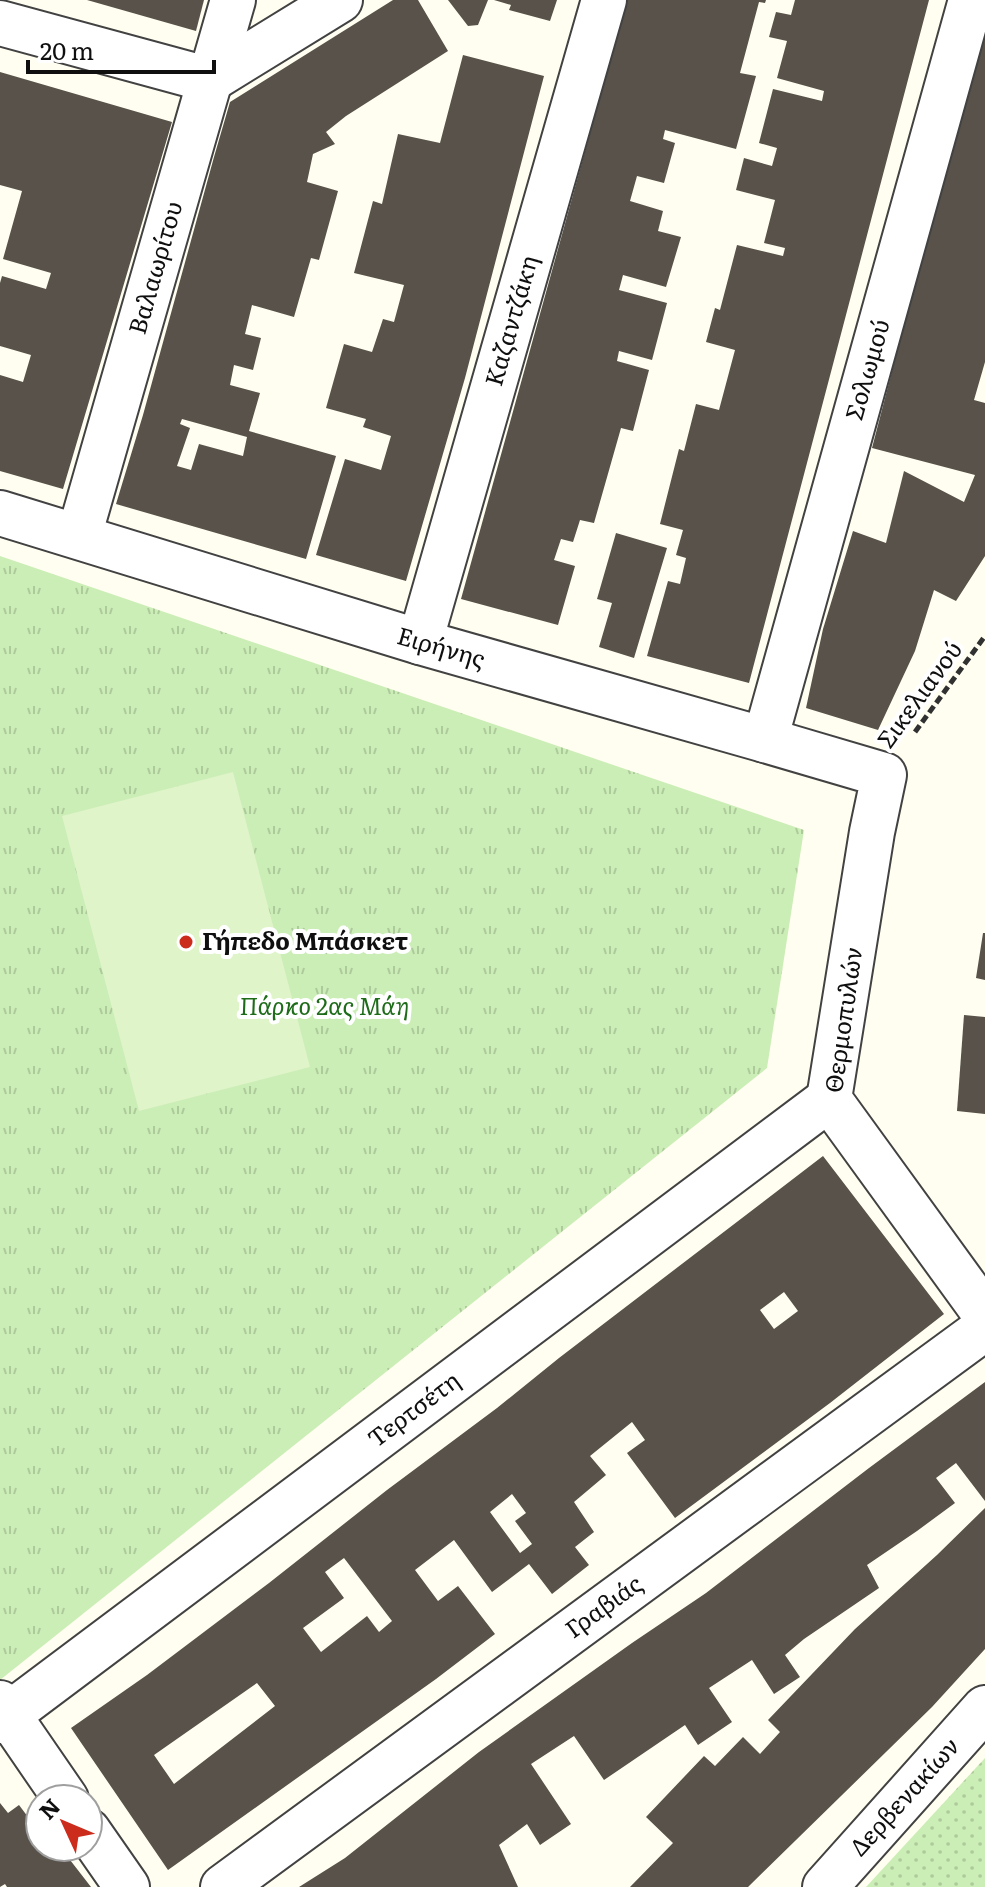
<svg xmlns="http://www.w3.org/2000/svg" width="985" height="1887" font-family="Literata,serif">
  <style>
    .grass { fill: url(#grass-dots) }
    .park { fill: url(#park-tufts) }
    .pitch { fill: #dff4c9 }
    .building { fill: #58524a; fill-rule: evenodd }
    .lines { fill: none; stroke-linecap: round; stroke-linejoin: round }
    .street-casing { stroke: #424242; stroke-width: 48 }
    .path { stroke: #313131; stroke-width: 5; stroke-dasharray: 8 4; stroke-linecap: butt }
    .street { stroke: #fff; stroke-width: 44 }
    .poi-dot { fill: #cb2c1b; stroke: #fff; stroke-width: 3 }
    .labels { text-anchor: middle; stroke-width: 8; stroke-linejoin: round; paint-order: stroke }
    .street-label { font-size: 24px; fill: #0f0f0f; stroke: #fff }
    .poi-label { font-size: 24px; font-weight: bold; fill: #0f0f0f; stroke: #fff; text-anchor: start }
    .park-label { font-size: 24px; font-style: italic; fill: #1e6c19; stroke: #fff }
  </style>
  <defs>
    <pattern id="grass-dots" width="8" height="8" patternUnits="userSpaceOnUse" patternTransform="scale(2)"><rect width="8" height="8" fill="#cbedb6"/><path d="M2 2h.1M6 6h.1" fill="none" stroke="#adca9b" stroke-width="1.8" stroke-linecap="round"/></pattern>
    <pattern id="park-tufts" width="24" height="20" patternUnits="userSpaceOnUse" patternTransform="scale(2)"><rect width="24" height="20" fill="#cbedb6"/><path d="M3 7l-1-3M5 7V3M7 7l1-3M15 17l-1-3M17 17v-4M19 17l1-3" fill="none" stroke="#adca9b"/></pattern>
  </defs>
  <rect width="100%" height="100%" fill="#fffef0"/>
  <!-- grass -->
  <polygon class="grass" points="985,1758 985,1887 866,1887"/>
  <!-- park -->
  <polygon class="park" points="0,556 804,830 767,1068 0,1680"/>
  <!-- pitch -->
  <polygon class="pitch" points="233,772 310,1067 139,1111 62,816"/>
  <!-- building -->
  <g class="building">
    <polygon points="87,0 204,0 196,31"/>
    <path d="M393,0H418L448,51L346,116L326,132L335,144L313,154L307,182L338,191L319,260L311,258L294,317L252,305L245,334L261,338L253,370L234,365L230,385L260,393L249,431L336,456L306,559L116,504L143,415L214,157L230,102ZM182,419L247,437L243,456L199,444L191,470L177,466L190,428L180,424Z"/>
    <polygon points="448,0 488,0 478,25 468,26"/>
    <polygon points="494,0 557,0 550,21 509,10 511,5"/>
    <polygon points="627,0 766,0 765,3 759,2 740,73 756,76 736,149 665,130 663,139 675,143 664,183 637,176 630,201 663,211 658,231 681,237 666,287 623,275 619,290 667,303 652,360 619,351 617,361 649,370 633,431 621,428 594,523 580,520 573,542 561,539 554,560 575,566 558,625 461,599"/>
    <polygon points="795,0 929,0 749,683 647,656 668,581 680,584 686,558 676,555 683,530 660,524 679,449 684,451 696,404 719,410 735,350 706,342 715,308 720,310 737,245 783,256 785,248 764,243 775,200 736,190 744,158 772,166 777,148 759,143 773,89 822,101 824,91 777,78 787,41 769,37 776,12 791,15"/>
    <polygon points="985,26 985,362 974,400 985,403 985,556 956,601 934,590 915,651 878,730 806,708 823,629 853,531 886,543 904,471 964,502 975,475 872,448 955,130"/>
    <polygon points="463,55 544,76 465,378 406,581 316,555 345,459 381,470 391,436 363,427 366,419 326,408 344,344 372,352 383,319 394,322 404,285 354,273 373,201 382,204 398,134 440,143"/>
    <polygon points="0,72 172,122 63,489 0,471 0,375 23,382 31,355 0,346 0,283 2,276 46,289 51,273 3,259 22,191 0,185"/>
    <polygon points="616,533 667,548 634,658 599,647 612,603 597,599"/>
    <polygon points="983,933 985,933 985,980 976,978"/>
    <polygon points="964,1015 985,1017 985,1114 957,1111"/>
    <path d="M823,1156L944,1314L830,1403L675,1518L627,1453L645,1440L632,1422L590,1456L606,1475L574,1502L594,1532L575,1547L589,1565L552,1594L529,1564L492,1592L454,1540L415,1570L438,1601L458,1586L495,1634L436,1679L168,1870L71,1728L147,1675L269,1583L387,1490L497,1408L559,1358ZM784,1292L798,1311L774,1329L760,1310ZM512,1494L526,1513L515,1521L532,1544L520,1553L490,1512ZM344,1558L392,1621L379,1632L367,1616L321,1652L303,1628L344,1598L325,1572ZM257,1683L275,1706L174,1784L154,1755Z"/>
    <polygon points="985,1382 985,1501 956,1463 936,1478 955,1503 917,1531 867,1565 879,1588 804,1639 785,1655 800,1677 774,1694 752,1660 709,1688 732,1722 698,1745 685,1725 604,1780 574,1736 531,1764 571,1824 540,1845 527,1824 499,1845 518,1887 299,1887 345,1858 479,1752 632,1643 706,1593 869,1468"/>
    <polygon points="985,1508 985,1649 932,1707 748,1887 630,1887 673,1843 646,1817 704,1756 715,1766 743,1737 760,1754 780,1732 768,1720 855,1629 937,1555"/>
    <polygon points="0,1803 8,1813 19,1805 40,1833 40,1847 60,1847 91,1887 7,1887 5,1884 0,1887"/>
  </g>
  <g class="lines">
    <defs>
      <g id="street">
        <polyline points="0,23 210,80 340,0"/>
        <polyline points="0,513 420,642 765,740 884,775 872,832 829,1099 985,1314"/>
        <polyline points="79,536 233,0"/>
        <polyline points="420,642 604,0"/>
        <polyline points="765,740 971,0"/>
        <polyline points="0,1703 66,1799"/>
        <polyline points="0,1721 829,1099"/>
        <polyline points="88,1831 127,1887"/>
        <polyline points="223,1887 985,1328"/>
        <polyline points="825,1887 985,1708"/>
      </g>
    </defs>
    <!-- street casing -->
    <use href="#street" class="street-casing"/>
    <!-- path -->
    <polyline class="path" points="915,732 985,636"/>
    <!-- street -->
    <use href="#street" class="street"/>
  </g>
  <!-- markers -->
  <circle class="poi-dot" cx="186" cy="942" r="8"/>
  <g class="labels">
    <!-- street labels -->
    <g class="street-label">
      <text transform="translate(156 268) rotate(-74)" y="8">Βαλαωρίτου</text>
      <text transform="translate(512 321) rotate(-74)" y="8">Καζαντζάκη</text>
      <text transform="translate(868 370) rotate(-74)" y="8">Σολωμού</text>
      <text transform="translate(441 648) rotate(16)" y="8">Ειρήνης</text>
      <text transform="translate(920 695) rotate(-54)" y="8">Σικελιανού</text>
      <text transform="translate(844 1020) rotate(-82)" y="8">Θερμοπυλών</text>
      <text transform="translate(414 1410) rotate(-37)" y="8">Τερτσέτη</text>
      <text transform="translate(604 1607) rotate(-36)" y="8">Γραβιάς</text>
      <text transform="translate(905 1797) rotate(-48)" y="8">Δερβενακίων</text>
    </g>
    <!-- poi labels -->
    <g class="poi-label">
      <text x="202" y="950">Γήπεδο Μπάσκετ</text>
    </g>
    <!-- park labels -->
    <g class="park-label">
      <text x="324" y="1015">Πάρκο 2ας Μάη</text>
    </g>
  </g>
  <!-- north arrow -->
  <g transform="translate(64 1823) rotate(314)"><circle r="38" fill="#ffffff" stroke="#9f9f9f" stroke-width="2"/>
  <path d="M0-6L14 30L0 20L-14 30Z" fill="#cb2c1b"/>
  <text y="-12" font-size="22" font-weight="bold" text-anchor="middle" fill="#0f0f0f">N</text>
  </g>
  <!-- scale -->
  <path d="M28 60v12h186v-12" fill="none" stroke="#0f0f0f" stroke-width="4"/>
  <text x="40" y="60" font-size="24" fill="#0f0f0f" stroke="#ffffff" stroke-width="6" paint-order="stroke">20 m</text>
</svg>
